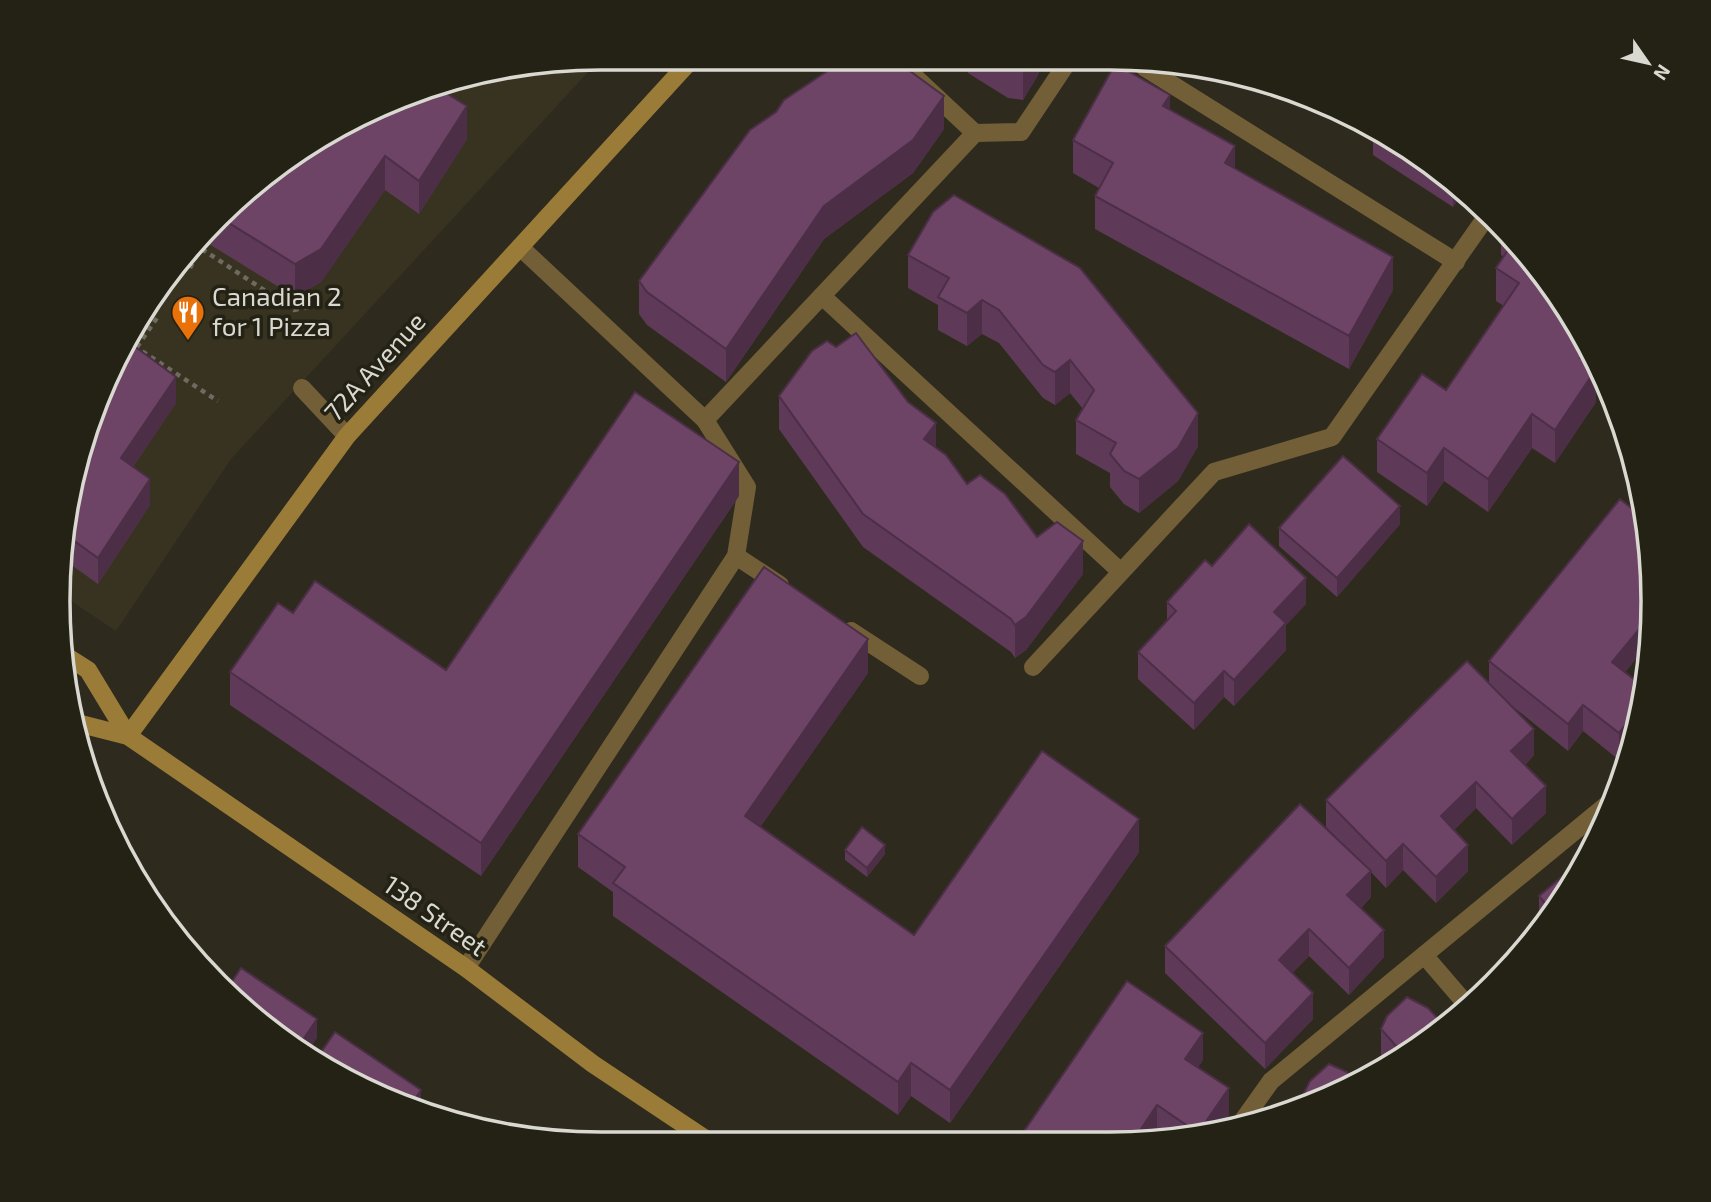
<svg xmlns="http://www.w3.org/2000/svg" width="1711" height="1202" font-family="'Exo 2',sans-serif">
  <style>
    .built { fill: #373320 }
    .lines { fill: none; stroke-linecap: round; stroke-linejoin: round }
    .path { stroke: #6d6b60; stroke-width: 4.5; stroke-dasharray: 5 5; stroke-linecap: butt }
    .lane { stroke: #725f37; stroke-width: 18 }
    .secondary { stroke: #9a7b38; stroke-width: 18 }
    .wall { fill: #5e3a58 }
    .shaded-wall { fill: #4c2f47 }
    .building { fill: #6d4366; stroke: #4c2f47; stroke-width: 2 }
    .labels { text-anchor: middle; stroke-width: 7; stroke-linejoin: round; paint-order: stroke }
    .poi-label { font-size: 26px; fill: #dad9d1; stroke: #242215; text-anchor: start }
    .street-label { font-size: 26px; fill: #dad9d1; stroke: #242215 }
    .rim { fill: none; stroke: #dad9d1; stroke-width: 3.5 }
  </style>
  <rect width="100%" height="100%" fill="#2e2b1e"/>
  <!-- built -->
  <polygon class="built" points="601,58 231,459 116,631 65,597 62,531 99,393 192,243 300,149 460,76"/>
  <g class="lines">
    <!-- path -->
    <g class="path">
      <polyline points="202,249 294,310 322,304"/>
      <polyline points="190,268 211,227"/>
      <polyline points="134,346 218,401"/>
      <polyline points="137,347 159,315"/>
    </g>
    <!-- lane -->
    <g class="lane">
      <polyline points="900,63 975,133 1021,132 1065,66"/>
      <polyline points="1144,67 1456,262"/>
      <polyline points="822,296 1121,572"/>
      <polyline points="302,388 347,436"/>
      <polyline points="705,420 975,133"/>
      <polyline points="736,556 780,585"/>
      <polyline points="851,631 920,676"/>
      <polyline points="1033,667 1214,472 1332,437 1489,213"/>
      <polyline points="1424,955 1467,1005"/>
      <polyline points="466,968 736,556 747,487 705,420 520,247"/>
      <polyline points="1239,1126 1271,1081 1615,798"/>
    </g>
    <!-- secondary -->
    <g class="secondary">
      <polyline points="66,656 88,670 128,736"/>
      <polyline points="73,722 128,736 466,968 593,1064 710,1142"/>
      <polyline points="128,736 347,436 692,59"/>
    </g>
  </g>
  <!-- wall -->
  <g class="wall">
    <polygon points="968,64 1041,65 1038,75 1023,100 1008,98 968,73"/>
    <polygon points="442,90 467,139 419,214 385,190 321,282 295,297 209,244 209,228 300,149"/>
    <polygon points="1170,110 1235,169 1393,290 1349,369 1095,229 1095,196 1099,188 1073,173 1073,140"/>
    <polygon points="1339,110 1351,114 1350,117"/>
    <polygon points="944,129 913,173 824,239 726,382 647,325 639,314 639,281"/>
    <polygon points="1373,130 1462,194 1453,207 1373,155"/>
    <polygon points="933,212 1198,446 1178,481 1139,513 1124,504 1110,487 1110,473 1076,454 1076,420 1083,409 1070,393 1055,405 1043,398 999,343 982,334 967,346 938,330 938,305 908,288 908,255"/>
    <polygon points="1501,225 1562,300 1597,366 1595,369 1596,402 1555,463 1532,448 1488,512 1444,481 1427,506 1377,472 1377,439 1446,390 1504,306 1496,301 1496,268 1504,257 1501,255"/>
    <polygon points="779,396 936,447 967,484 1037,537 1083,574 1026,650 1015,658 1011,652 863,547 779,429"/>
    <polygon points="176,403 133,467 150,505 98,584 63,559 62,530"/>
    <polygon points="739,496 481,876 230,705 230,672 293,613 446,670"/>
    <polygon points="1400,524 1337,597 1279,546 1279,528"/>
    <polygon points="1212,566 1306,604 1286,625 1286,650 1234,706 1224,697 1194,730 1138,679 1138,652 1167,620 1167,602"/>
    <polygon points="1653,601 1648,650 1646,647 1625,672 1619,760 1583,731 1568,751 1511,705 1534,755 1525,765 1546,813 1512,845 1476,808 1454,830 1468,871 1436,903 1403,870 1386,888 1371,872 1371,897 1361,908 1384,957 1349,995 1309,956 1292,973 1313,1019 1265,1069 1165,973 1165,946 1355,856 1326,827 1326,800 1489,683 1489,661"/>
    <polygon points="868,673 760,827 914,935 1139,852 950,1123 911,1096 898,1115 613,916 613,892 578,867 578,834"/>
    <polygon points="845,850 885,854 867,877 845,860"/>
    <polygon points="1539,896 1561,903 1546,922 1539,915"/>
    <polygon points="1439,1020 1445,1020 1387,1062 1381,1056 1381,1029"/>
    <polygon points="1203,1060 1198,1067 1229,1115 1216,1134 1162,1135 1157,1132 1020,1137"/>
  </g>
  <!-- shaded-wall -->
  <g class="shaded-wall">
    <polygon points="1024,65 1041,65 1038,75 1023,100 1023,67"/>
    <polygon points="447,82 426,114 426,92"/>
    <polygon points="1170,95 1170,128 1163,106"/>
    <polygon points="944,96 944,129 913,173 824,239 726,382 726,349 824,206"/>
    <polygon points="467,106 467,139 419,214 419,181"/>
    <polygon points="1235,146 1235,179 1225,163"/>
    <polygon points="385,156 385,190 321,282 295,297 295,264"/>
    <polygon points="1453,188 1462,194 1453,207"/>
    <polygon points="1393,257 1393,290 1349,369 1349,336"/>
    <polygon points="982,300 982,334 967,346 967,313"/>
    <polygon points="1587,347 1597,366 1580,391 1580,358"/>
    <polygon points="1070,360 1070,393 1055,405 1055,372"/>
    <polygon points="1596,369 1596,402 1555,463 1555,430"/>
    <polygon points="176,377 176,403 121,485 121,458"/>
    <polygon points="1198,413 1198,446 1178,481 1139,513 1139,479"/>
    <polygon points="1532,414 1532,448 1488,512 1488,479"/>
    <polygon points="936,423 936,456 924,439"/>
    <polygon points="1444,448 1444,481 1427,506 1427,473"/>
    <polygon points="739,462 739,496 481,876 481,843"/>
    <polygon points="150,479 150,505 98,584 98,558"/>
    <polygon points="1400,506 1400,524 1337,597 1337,578"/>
    <polygon points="1083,541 1083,574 1026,650 1015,658 1015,625"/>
    <polygon points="1306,578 1306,604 1286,625 1286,650 1234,706 1234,680 1274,612"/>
    <polygon points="1646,621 1646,647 1612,688 1612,662"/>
    <polygon points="868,639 868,673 745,849 745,816"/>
    <polygon points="1224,671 1224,697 1194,730 1194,703"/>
    <polygon points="1643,704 1631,745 1619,760 1619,733"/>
    <polygon points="1583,705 1583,731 1568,751 1568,724"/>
    <polygon points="1534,729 1534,755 1511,778 1511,751"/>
    <polygon points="1476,782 1476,808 1441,843 1441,816"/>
    <polygon points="1546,786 1546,813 1512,845 1512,819"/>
    <polygon points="1139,819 1139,852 950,1123 950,1090"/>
    <polygon points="1403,844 1403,870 1386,888 1386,861"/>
    <polygon points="885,845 885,854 867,877 867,868"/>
    <polygon points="1468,845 1468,871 1436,903 1436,877"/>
    <polygon points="1371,871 1371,897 1347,921 1347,895"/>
    <polygon points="1309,929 1309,956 1279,987 1279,960"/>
    <polygon points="1384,930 1384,957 1349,995 1349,968"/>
    <polygon points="1313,993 1313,1019 1265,1069 1265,1043"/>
    <polygon points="317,1019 317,1038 305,1056 296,1050"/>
    <polygon points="1203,1033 1203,1060 1185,1085 1185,1059"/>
    <polygon points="911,1063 911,1096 898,1115 898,1082"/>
    <polygon points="1229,1088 1229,1115 1216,1134 1198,1134"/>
    <polygon points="421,1090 421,1108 420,1111 409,1108"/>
    <polygon points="1157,1105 1157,1132 1155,1135 1137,1135"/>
  </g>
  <!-- building -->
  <g class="building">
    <polygon points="841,62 899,63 944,96 913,140 824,206 726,349 647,292 639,281 750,130 776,112 784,100"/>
    <polygon points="1007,65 1024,65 1023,67"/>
    <polygon points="1114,66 1119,66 1170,95 1163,106 1235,146 1225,163 1393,257 1349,336 1095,196 1113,163 1073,140"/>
    <polygon points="436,87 467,106 419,181 385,156 321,249 295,264 221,218 300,149"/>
    <polygon points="954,195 1080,268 1198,413 1178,448 1139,479 1124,471 1110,454 1116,443 1076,420 1094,390 1070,360 1055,372 1043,365 999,310 982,300 967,313 938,297 949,278 908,255 933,212"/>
    <polygon points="1514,241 1562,300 1587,347 1580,358 1596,369 1555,430 1532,414 1488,479 1444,448 1427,473 1377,439 1422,374 1446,390 1519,283 1496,268"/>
    <polygon points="856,333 908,402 936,423 924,439 946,455 967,484 980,475 1005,494 1037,537 1057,522 1083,541 1026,617 1015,625 1011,619 863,514 779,396 812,351 827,341 836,347"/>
    <polygon points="130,343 176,377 121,458 150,479 98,558 62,532 62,530 99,393"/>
    <polygon points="635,392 739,462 481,843 230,672 278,603 293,613 315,581 446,670"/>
    <polygon points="1343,456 1400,506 1337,578 1279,528"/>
    <polygon points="1620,499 1645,519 1653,601 1651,625 1646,621 1612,662 1645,688 1643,704 1619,733 1583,705 1568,724 1489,661"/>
    <polygon points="1249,524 1306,578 1274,612 1286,623 1234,680 1224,671 1194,703 1138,652 1176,611 1167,602 1205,560 1212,566"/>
    <polygon points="764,567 868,639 745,816 914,935 1042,751 1139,819 950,1090 911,1063 898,1082 613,883 625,867 578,834"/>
    <polygon points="1467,661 1534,729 1511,751 1546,786 1512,819 1476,782 1441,816 1468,845 1436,877 1403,844 1386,861 1326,800"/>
    <polygon points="1300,804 1371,871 1347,895 1384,930 1349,968 1309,929 1279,960 1313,993 1265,1043 1165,946"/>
    <polygon points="862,827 885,845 867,868 845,850"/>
    <polygon points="1582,860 1584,862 1561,903 1553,913 1539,896"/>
    <polygon points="241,968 317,1019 296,1050 225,992"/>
    <polygon points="1127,981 1203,1033 1185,1059 1229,1088 1198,1133 1157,1105 1137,1135 1020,1137"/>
    <polygon points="1407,997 1428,1008 1439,1020 1445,1020 1403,1050 1397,1047 1381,1029 1387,1016"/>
    <polygon points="335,1032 421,1090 409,1108 393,1103 315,1061"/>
    <polygon points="1329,1064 1347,1072 1357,1083 1351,1088 1305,1103 1301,1099 1310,1081"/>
    <polygon points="441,1107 470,1126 435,1116"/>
  </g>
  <!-- icons -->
  <defs>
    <symbol id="restaurant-pin" viewBox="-11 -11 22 30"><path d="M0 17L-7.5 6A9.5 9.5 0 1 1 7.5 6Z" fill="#e8710a" stroke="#242215"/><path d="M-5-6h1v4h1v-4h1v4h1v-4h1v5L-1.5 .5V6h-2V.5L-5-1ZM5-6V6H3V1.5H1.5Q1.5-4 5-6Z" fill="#fff"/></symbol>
  </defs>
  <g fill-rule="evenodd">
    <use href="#restaurant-pin" x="169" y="293" width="38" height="52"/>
  </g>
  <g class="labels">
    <!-- poi labels -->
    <g class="poi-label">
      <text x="212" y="306">Canadian 2<tspan x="212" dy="30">for 1 Pizza</tspan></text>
    </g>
    <!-- street labels -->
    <g class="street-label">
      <text transform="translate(375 367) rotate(-48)" y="9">72A Avenue</text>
      <text transform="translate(435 916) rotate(35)" y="9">138 Street</text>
    </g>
  </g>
  <!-- crop -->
  <path d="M0 0H1711V1202H0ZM601 70H1110A531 531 0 0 1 1641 601V601A531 531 0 0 1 1110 1132H601A531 531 0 0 1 70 601V601A531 531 0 0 1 601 70Z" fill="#242215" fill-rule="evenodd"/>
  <path class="rim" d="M601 70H1110A531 531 0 0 1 1641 601V601A531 531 0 0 1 1110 1132H601A531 531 0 0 1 70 601V601A531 531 0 0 1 601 70Z"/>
  <!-- north arrow -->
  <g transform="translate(1648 63) rotate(124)" stroke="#242215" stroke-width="5" paint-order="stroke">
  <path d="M0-5L12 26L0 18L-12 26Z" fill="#dad9d1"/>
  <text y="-10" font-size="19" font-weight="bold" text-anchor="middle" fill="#dad9d1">N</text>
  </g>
</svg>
